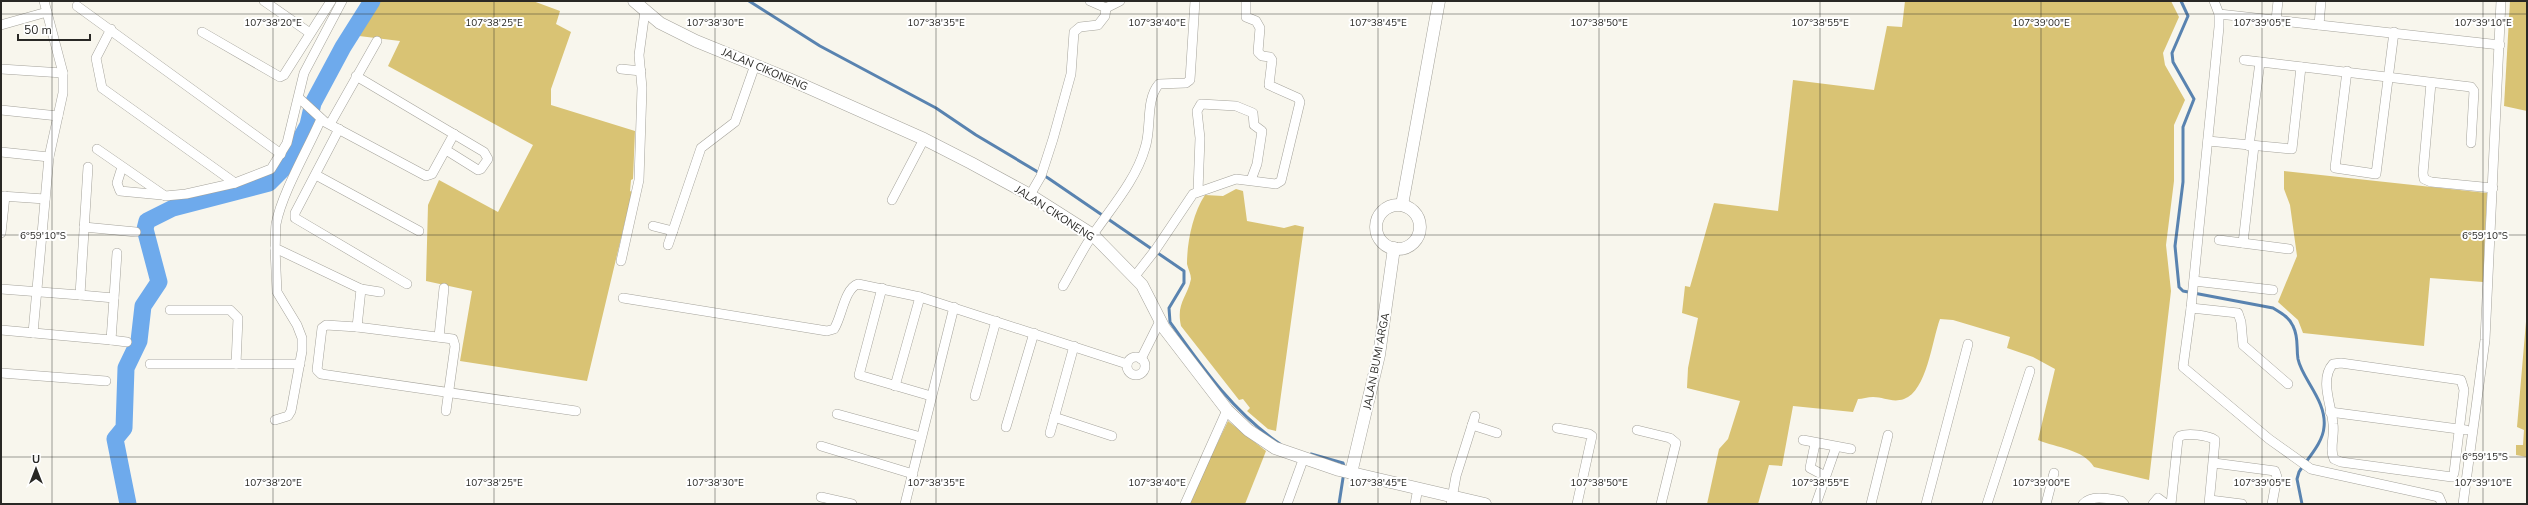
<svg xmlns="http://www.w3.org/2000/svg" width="2528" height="505" font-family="'Nunito Sans',sans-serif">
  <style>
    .green { fill: #d9c374 }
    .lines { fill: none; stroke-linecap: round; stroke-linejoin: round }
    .stream { stroke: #5983b0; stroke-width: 3 }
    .river { stroke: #6eaaec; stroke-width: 17 }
    .street-casing { stroke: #a5a39b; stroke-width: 10 }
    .secondary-casing { stroke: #a5a39b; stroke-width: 13 }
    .street { stroke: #fff; stroke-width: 9 }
    .secondary { stroke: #fff; stroke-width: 12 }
    .ticks { fill: none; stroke: #292825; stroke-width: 1; stroke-opacity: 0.45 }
    .labels { text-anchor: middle; stroke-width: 4; stroke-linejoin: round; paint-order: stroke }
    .street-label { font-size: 11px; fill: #292825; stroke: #fff }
    .ticks-label { font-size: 10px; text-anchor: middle; fill: #292825; stroke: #fff; stroke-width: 4; stroke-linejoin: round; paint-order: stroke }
  </style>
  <rect width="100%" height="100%" fill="#f8f6ed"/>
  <!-- green -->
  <g class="green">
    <polygon points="379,1 533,1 560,11 556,24 571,32 551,89 551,105 635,131 633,179 631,180 630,191 632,192 587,381 460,361 472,291 426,281 428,205 439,180 498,212 533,145 388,66 400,41 359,36"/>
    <path d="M1905,1H2171L2179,17L2163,53L2165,65L2185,100L2174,125V181L2166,245L2171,291L2149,480L2094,467C2083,449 2057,448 2038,440L2055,369L2033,357L2007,348L2010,337L1953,320L1940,319C1932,340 1927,391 1904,399C1892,403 1884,397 1873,397C1868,397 1862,399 1858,399L1853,412L1793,406L1782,466L1769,465L1758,504H1707L1719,449L1728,439L1740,401L1687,388L1688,368L1698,318L1682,313L1685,286L1690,287L1714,203L1778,211L1793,80L1874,90L1887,26L1902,27Z"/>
    <polygon points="2510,1 2527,1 2527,111 2504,106"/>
    <polygon points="2284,171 2487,193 2483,282 2430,278 2424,346 2303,333 2298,320 2278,302 2297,256 2290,205 2284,189"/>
    <path d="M1236,189L1243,191L1247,221L1284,228L1295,225L1304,227L1276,431L1268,429L1247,411L1250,408L1243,399L1239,400L1181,326C1176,303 1187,298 1191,279C1191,274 1188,269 1187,264C1187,242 1193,213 1205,195L1223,196Z"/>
    <polygon points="2527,310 2527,457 2516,455 2516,445 2523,445 2524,430 2517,427"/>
    <polygon points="1228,421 1266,451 1245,504 1188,504"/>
  </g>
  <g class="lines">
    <!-- stream -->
    <g class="stream">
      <path d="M749,1L820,46L936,108L976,135L1048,178L1184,271V283L1169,308L1170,322C1202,367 1233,412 1280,444"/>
      <path d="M2181,1L2188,16L2172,53L2173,62L2194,99L2183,127V182L2175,246L2179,287L2183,291L2273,308C2281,313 2289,317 2293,326C2299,338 2296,347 2298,359C2302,379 2327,401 2324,427C2323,443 2307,459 2299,472L2297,479L2302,504"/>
      <polyline points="1311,454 1343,463 1344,466"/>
      <polyline points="1339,504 1343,478"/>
    </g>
    <!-- river -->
    <polyline class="river" points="128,504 115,439 124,428 126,368 139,341 143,306 159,282 145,229 147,221 173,208 269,183 285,167 308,125 313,103 343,47 372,1"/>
    <defs>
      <g id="street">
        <polyline points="264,1 310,33"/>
        <polyline points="1090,1 1106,8 1120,1"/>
        <polyline points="2214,1 2219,14 2219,27 2191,308 2183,367 2269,439 2311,469 2439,497 2442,504"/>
        <polyline points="77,6 281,154"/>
        <polyline points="2219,14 2500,45"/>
        <polyline points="2276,20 2278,1"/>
        <polyline points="1,25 47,12"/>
        <polyline points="2319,25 2321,1"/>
        <polyline points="111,29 96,58 102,88 235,183"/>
        <polyline points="202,32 280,77 284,75 331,1"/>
        <polyline points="2244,60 2471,87 2474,91 2471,143"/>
        <polyline points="1,69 63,73"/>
        <polyline points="621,69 641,71"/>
        <polyline points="2347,71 2335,168 2376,174 2394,32"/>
        <polyline points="356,76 484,152 488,159 481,169 478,170 446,150"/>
        <polyline points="2431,83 2423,173 2424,179 2431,182 2493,188"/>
        <polyline points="299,98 325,122 426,176 432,174 454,134"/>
        <polyline points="1,110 58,116"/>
        <path d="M321,119C308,149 282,193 276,224C275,232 276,240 275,248L361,289L357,327L326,325L322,328L317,370L321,374L576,411"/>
        <polyline points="330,124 377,41"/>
        <polyline points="339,129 295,213 295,218 407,284"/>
        <polyline points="2208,141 2292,149 2301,67"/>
        <polyline points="2249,146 2260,62"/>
        <polyline points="97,149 165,196 186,194 235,183 271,169 287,143 304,73 342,1"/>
        <polyline points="1,152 49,157"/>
        <polyline points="122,167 117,183 120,191 162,195"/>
        <polyline points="316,175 419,231"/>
        <polyline points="1198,191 1200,138 1197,111 1201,104 1236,106 1253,113 1254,125 1262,131 1257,164 1251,180"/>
        <polyline points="1030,195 1041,176 1053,139 1071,74 1074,32 1080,27 1098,25 1105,16 1106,8"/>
        <polyline points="1,196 45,199"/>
        <polyline points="892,200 924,139"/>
        <polyline points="653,226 673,231"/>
        <polyline points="84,227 136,232"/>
        <polyline points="1,233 5,196"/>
        <polyline points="2219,240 2289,249"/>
        <polyline points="2243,243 2254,146"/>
        <polyline points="668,245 701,148 735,122 755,65"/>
        <polyline points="621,261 639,180 642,88 639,55 645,11"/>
        <polyline points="1135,276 1156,249 1193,194 1236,179 1276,184 1281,181 1300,102 1298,98 1269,85 1272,60 1270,57 1262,56 1258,52 1260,28 1256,21 1246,17 1246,1"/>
        <polyline points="2194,281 2273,290"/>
        <path d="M1063,286C1073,269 1081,252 1092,236C1111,208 1136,180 1145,148C1152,128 1145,100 1159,84L1186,83L1190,80L1195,1"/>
        <polyline points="882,288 859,375 931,396"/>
        <polyline points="1,289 80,295 88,167"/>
        <polyline points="361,289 380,292"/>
        <polyline points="114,298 117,253"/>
        <path d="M623,298L827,331L834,329C842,317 844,289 858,284L920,297L1127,364"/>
        <polyline points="2191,308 2238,313 2241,322 2243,345 2288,384"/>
        <polyline points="170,310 230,310 238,318 236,364"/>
        <polyline points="357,327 453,339 455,346 446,411"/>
        <polyline points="1,330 111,340 114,298 80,295"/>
        <polyline points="33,333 49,157 63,93 63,73 44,1"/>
        <polyline points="439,337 444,288"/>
        <polyline points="111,340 127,342"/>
        <circle cx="1136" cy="366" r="9"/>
        <polyline points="1141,359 1160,321"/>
        <path d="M2341,363L2461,380L2464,390L2454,473L2452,477L2341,462L2334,459C2329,449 2335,435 2333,424C2332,407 2319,379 2333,364Z"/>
        <polyline points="150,364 300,364"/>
        <polyline points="1,373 106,381"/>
        <polyline points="895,386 920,297"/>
        <polyline points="975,396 996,321"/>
        <polyline points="2330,412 2466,430"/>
        <polyline points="837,414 921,437"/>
        <polyline points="1054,417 1112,436"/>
        <polyline points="275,420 288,416 291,411 302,351 302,338 297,325 277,292 275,248"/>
        <polyline points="1472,425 1497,433"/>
        <polyline points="1006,427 1034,333"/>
        <polyline points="1557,428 1589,434 1592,436 1577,504"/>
        <polyline points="1637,430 1670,438 1676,443 1661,504"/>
        <polyline points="1050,433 1074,346"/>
        <polyline points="1803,440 1851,449"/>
        <polyline points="1815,444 1810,468 1825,476"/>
        <polyline points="821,446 913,474"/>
        <polyline points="2214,463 2275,471 2277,477 2272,504"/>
        <polyline points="821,497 852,504"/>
        <polyline points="2210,500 2242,504"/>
        <polyline points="905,504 954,307"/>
        <polyline points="1185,504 1227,410"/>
        <polyline points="1287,504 1303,460"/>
        <polyline points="1415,504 1418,488"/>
        <polyline points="1451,504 1456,476 1475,416"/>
        <polyline points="1816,504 1836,447"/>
        <polyline points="1871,504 1888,435"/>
        <polyline points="1926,504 1968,344"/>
        <polyline points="1987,504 2030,371"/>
        <polyline points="2046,504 2054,473"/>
        <path d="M2083,504C2092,494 2110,499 2121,501L2124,504"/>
        <polyline points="2153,504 2158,498 2166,504"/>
        <path d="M2171,504L2178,439L2180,436C2188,433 2208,435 2215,440L2209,504"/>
        <polyline points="2463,504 2485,340 2501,1"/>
      </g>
      <g id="secondary">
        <polyline points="634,1 660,23 696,41 789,79 924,139 971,163 1030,195 1093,235 1142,285 1164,328 1227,410 1248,430 1275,448 1339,470 1485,504"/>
        <polyline points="1402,205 1439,1"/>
        <circle cx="1398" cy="227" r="22"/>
        <polyline points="1351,473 1379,355 1394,248"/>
      </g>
    </defs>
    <!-- street casing -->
    <use href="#street" class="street-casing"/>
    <!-- secondary casing -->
    <use href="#secondary" class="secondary-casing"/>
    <!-- street -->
    <use href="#street" class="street"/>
    <!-- secondary -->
    <use href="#secondary" class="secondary"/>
  </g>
  <!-- ticks -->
  <path class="ticks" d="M52,1V504M273,1V504M494,1V504M715,1V504M936,1V504M1157,1V504M1378,1V504M1599,1V504M1820,1V504M2041,1V504M2262,1V504M2483,1V504M1,14H2527M1,235H2527M1,457H2527"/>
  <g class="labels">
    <!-- street labels -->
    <g class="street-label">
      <text transform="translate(765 69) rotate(23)" y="4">JALAN CIKONENG</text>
      <text transform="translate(1055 213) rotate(33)" y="4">JALAN CIKONENG</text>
      <text transform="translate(1376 361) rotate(-79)" y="4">JALAN BUMI ARGA</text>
    </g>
  </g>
  <g class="ticks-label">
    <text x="273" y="26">107°38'20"E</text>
    <text x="494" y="26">107°38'25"E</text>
    <text x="715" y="26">107°38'30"E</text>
    <text x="936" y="26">107°38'35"E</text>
    <text x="1157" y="26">107°38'40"E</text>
    <text x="1378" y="26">107°38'45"E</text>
    <text x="1599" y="26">107°38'50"E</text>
    <text x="1820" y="26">107°38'55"E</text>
    <text x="2041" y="26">107°39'00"E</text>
    <text x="2262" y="26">107°39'05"E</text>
    <text x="2483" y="26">107°39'10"E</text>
    <text x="43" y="239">6°59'10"S</text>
    <text x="2485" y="239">6°59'10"S</text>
    <text x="2485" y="460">6°59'15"S</text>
    <text x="273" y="486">107°38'20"E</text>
    <text x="494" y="486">107°38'25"E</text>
    <text x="715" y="486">107°38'30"E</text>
    <text x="936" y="486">107°38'35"E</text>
    <text x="1157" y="486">107°38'40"E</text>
    <text x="1378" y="486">107°38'45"E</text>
    <text x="1599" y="486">107°38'50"E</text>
    <text x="1820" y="486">107°38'55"E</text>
    <text x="2041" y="486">107°39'00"E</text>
    <text x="2262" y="486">107°39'05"E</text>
    <text x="2483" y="486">107°39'10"E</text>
  </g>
  <!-- border -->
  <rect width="2528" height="505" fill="none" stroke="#292825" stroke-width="4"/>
  <!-- north arrow -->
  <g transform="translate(36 469)" stroke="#ffffff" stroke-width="3" paint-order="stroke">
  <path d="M0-3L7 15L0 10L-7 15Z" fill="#292825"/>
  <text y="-6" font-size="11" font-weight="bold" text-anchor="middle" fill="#292825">U</text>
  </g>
  <!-- scale -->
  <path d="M18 34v6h72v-6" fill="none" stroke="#292825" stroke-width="2"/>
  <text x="24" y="34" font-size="12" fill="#292825" stroke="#ffffff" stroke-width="3" paint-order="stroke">50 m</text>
</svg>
